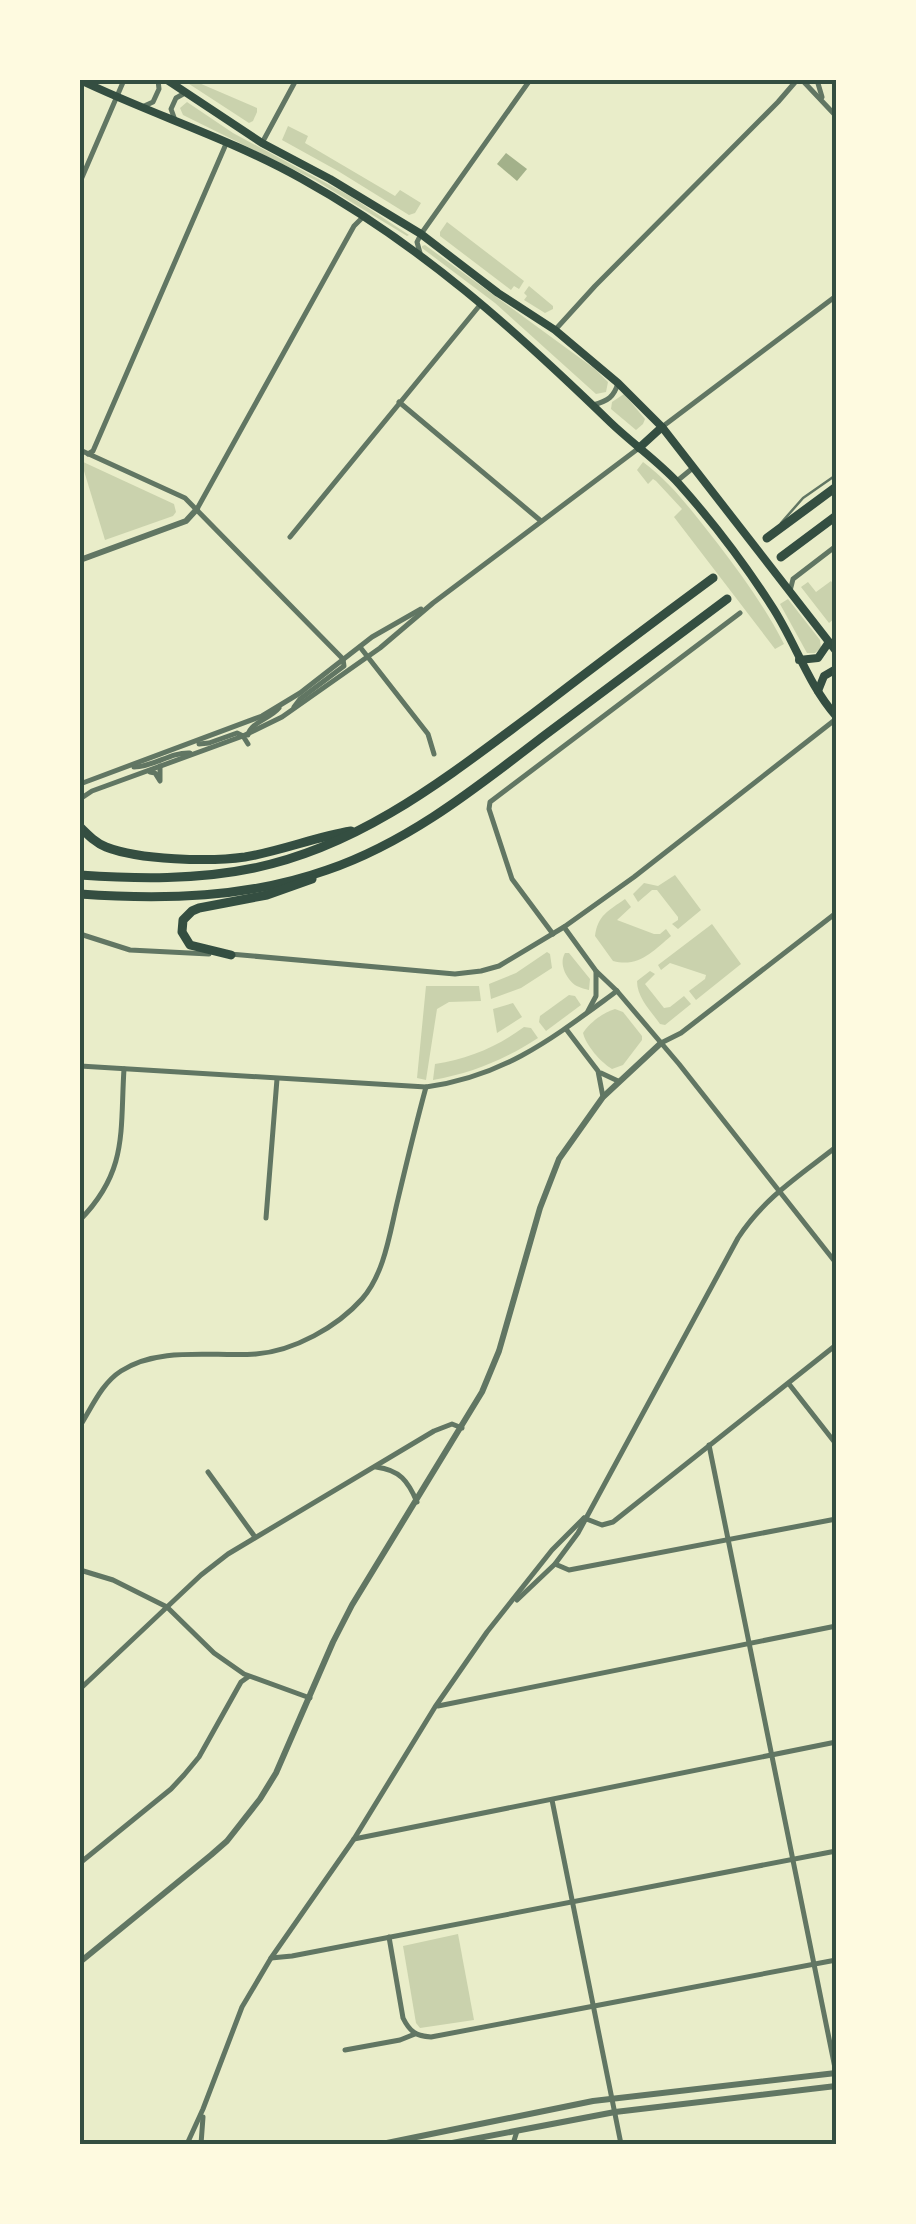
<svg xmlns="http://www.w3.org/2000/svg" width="916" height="2224" font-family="'IBM Plex Sans',sans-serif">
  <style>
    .green { fill: #cad2ad }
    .water { fill: #a3b18a }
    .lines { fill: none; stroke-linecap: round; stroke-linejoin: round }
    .service { stroke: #617663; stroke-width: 2.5 }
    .minor { stroke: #617663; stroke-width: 5 }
    .tertiary { stroke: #617663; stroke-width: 6 }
    .primary { stroke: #344e41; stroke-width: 8 }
    .motorway { stroke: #344e41; stroke-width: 9 }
    .neatline { fill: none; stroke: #344e41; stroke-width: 4 }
  </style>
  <rect width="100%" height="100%" fill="#e9edc9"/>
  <!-- green -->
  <g class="green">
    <polygon points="183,80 192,80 257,108 257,112 253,121 249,123"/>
    <polygon points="187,102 233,133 350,196 409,235 407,236 315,180 183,115 180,108"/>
    <polygon points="288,126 308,136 305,143 395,196 400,190 421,203 415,213 409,215 338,171 282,140"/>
    <polygon points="447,222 524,281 519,289 514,286 511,290 440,236 440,232"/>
    <polygon points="425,245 595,369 608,382 606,392 596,394 495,303 422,248 422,246"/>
    <polygon points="529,286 553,306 553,309 545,313 524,300 527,296 524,293"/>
    <polygon points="624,394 645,419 643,424 636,430 611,409 612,402"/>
    <polygon points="81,461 174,504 176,512 173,516 105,540"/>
    <path d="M643,462C673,484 695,515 718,544C743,577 765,607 784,644L775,649L674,517L682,509L656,481L653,479L648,484L637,470Z"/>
    <polygon points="831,581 836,588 836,617 829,623 801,587 808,582 816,592"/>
    <polygon points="788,599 820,640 821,648 815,653 807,653 780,604"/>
    <polygon points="675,875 701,910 678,929 672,924 678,920 678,917 657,890 652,890 638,902 633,894 644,883 658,886"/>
    <path d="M625,899L631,907L617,920L654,934H660L666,929L671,936C653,951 639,968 613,961L595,936C598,915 608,911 625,899Z"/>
    <polygon points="712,924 741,964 696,1000 689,991 705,979 706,975 670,963 661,970 658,965"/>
    <polygon points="547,952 550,954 552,968 521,988 491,999 489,984 516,973"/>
    <path d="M565,953H569L590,979L589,990C587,990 576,986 575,985C565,977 559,963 565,953Z"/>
    <path d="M650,971L655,974L645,984L664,1008L670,1007L684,996L691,1004L665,1025L660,1024C651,1011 637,998 637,981Z"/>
    <polygon points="426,986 479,986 481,1001 449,1002 437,1009 426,1080 417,1078"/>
    <polygon points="569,995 575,996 581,1005 546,1031 539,1022 540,1016"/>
    <polygon points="513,1003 522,1017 497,1033 493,1009"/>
    <path d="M615,1009L623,1012L642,1036V1040L623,1065L612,1069C600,1062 586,1045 583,1033C589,1023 604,1012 615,1009Z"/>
    <path d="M524,1027L531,1028L538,1038C504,1060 472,1073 433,1080L435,1064C468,1059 497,1047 524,1027Z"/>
    <polygon points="458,1934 474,2020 420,2028 416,2023 403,1946"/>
  </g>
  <!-- water -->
  <polygon class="water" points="506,153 527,169 517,181 497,164"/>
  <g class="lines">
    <!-- service -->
    <polyline class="service" points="781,523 803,498 836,475"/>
    <!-- minor -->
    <g class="minor">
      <polyline points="802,80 836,116"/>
      <polyline points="817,80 822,97"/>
      <polyline points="142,107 153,102 159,89 158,80"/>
      <polyline points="175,120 171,109 176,98 185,93"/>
      <polyline points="262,143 296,80"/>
      <polyline points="80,182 124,80"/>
      <polyline points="420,253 417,242 421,234 530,80"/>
      <polyline points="555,330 595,286 778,102 797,80"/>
      <polyline points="399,402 541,521"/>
      <path d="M593,405C608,401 614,397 618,383"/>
      <polyline points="662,427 836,296"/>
      <polyline points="80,450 185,498 343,659"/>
      <polyline points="88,454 93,451 226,144"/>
      <polyline points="677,481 694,467"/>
      <polyline points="197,509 354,226 363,217"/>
      <polyline points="290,537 480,305"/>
      <polyline points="790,591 793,579 836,546"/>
      <polyline points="360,647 428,734 434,754"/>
      <polyline points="294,707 300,699 344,666 343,659"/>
      <path d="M248,735C251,722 270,719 279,708"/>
      <polyline points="199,744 209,743 237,733 243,736 248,744"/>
      <path d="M134,767C154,767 170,752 190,753"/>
      <polyline points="150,772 155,773 160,781 160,766"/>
      <polyline points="80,784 262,716 300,693 372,637 421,609"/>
      <polyline points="80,799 92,791 243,736 282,717 380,648 433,603 639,448"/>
      <polyline points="564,927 596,971"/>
      <polyline points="80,934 130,950 209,954"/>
      <polyline points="553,934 512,879 489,809 490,802 740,613"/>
      <polyline points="230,954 455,974 481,971 499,966 564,927 634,877 836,719"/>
      <polyline points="588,1011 596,996 596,971 617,991 679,1064 836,1263"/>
      <polyline points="566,1029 598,1071 603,1097"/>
      <polyline points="661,1043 681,1033 836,913"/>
      <path d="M80,1066L426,1087C506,1076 554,1037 617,991"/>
      <polyline points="601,1073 618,1081"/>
      <polyline points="266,1218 277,1079"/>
      <path d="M80,1220C128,1171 120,1132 124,1069"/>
      <polyline points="789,1384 836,1444"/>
      <path d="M80,1426C92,1407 102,1383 121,1371C159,1346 213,1357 256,1354C294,1351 337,1327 362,1299C385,1273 390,1231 398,1199C407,1161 416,1124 426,1087"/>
      <polyline points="709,1445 836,2073"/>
      <path d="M376,1467C400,1470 408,1481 417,1502"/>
      <polyline points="208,1472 255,1537"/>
      <polyline points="584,1518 602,1525 613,1522 836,1345"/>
      <polyline points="555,1564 569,1570 836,1519"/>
      <polyline points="80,1570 113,1580 167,1607 214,1653 244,1674 310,1698"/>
      <path d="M517,1600L555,1564L578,1533L738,1238C764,1198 799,1176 836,1147"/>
      <polyline points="80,1689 201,1575 228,1554 434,1431 452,1424 462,1428"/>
      <polyline points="438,1706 836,1626"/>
      <polyline points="552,1800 621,2144"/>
      <polyline points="354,1839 836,1742"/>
      <polyline points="80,1863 171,1789 184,1775 199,1757 241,1682 248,1677"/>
      <path d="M389,1937L403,2018C410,2032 416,2036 431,2037L836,1960"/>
      <polyline points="271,1958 292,1956 836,1851"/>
      <polyline points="345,2050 400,2040 415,2034"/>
      <polyline points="187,2144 203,2109 242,2007 271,1958 354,1839 435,1707 487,1632 552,1550 584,1518"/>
      <polyline points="201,2144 203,2117"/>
      <polyline points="513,2144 517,2131"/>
    </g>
    <!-- tertiary -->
    <g class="tertiary">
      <polyline points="80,560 186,521 197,509"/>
      <polyline points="80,1962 211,1855 227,1841 260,1799 276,1773 333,1642 352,1605 482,1392 499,1351 540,1208 559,1159 603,1097 661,1043"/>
      <polyline points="382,2144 593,2101 836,2073"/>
      <polyline points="447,2144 615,2112 836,2086"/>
    </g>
    <!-- primary -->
    <g class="primary">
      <path d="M80,80C153,115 231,139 302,179C421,245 514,329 611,423C633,444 659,462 679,484C712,521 744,563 771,605C795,641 807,683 836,716"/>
      <polyline points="167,80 262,143 330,179 421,234 498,293 555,330 618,383 662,427 836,651"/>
      <polyline points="639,448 662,427"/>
      <polyline points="799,660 818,658 829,642"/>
      <polyline points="818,691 824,676 836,669"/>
    </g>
    <!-- motorway -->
    <g class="motorway">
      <polyline points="767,538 836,487"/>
      <polyline points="781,557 836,516"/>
      <path d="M81,828C89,836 96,843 106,847C139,860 210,862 245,857C281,851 315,837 351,831"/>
      <path d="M80,875C138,879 197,880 254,868C361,846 446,778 531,715C591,669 652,623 713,578"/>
      <path d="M80,894C163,900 248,898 327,870C409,842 477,787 545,735C606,690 666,644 727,599"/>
      <polyline points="231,955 190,945 182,932 183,920 192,911 199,908 267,895 312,879"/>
    </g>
  </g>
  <!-- border -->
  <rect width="916" height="2224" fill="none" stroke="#fefae0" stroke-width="165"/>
  <rect x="82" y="82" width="752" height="2060" class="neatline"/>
</svg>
